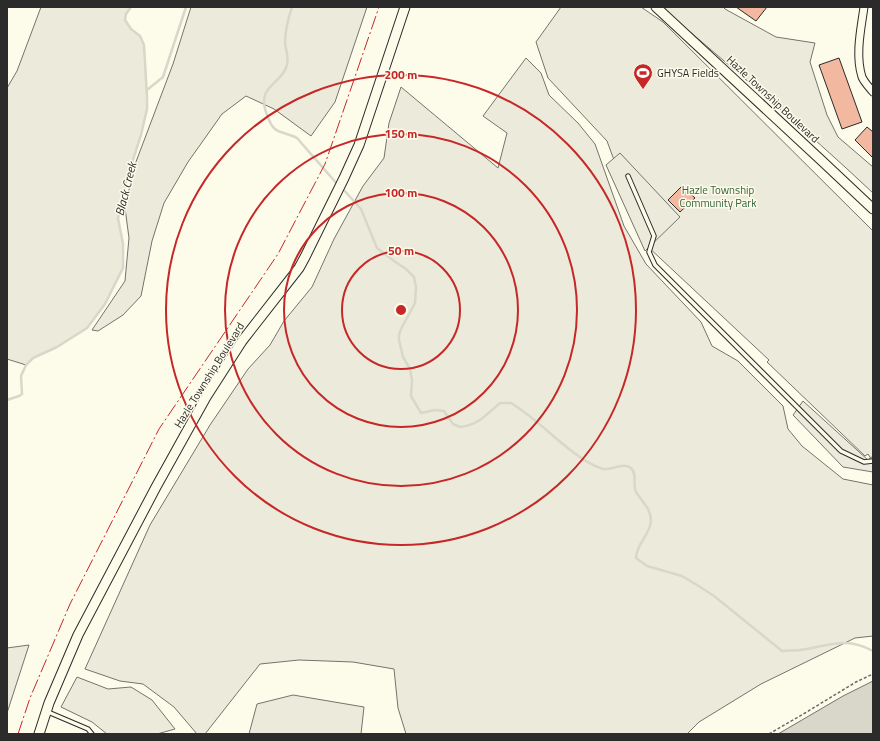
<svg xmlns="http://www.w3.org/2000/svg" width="880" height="741" font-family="'Titillium Web',sans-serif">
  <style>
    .green { fill: #ecebdb; stroke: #74746e }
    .parking { fill: #eceadb; stroke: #74746e }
    .water { fill: #d8d7c9; stroke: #74746e }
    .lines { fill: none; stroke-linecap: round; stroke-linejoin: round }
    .stream { stroke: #d8d7c9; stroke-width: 2.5 }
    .building { fill: #f2b8a0; stroke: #2b2b2b }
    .service-casing { stroke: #2b2b2b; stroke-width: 5.5 }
    .minor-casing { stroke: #2b2b2b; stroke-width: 9 }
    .tertiary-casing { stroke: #2b2b2b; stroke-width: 11 }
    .path { stroke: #6a6964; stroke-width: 1.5; stroke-dasharray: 3 2; stroke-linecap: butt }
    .service { stroke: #fdfbea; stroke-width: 3.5 }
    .minor { stroke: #fdfbea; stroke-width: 7 }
    .tertiary { stroke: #fdfbea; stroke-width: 9 }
    .power { stroke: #c62828; stroke-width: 1; stroke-dasharray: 14 3 2 3; stroke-linecap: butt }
    .ring { fill: none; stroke: #c62828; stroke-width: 2 }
    .labels { text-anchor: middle; stroke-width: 3; stroke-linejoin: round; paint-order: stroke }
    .poi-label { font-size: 11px; fill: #2b2b2b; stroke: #fdfbea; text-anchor: start }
    .street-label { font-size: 11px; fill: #2b2b2b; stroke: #fdfbea }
    .park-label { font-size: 11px; fill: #34623c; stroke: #fdfbea }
    .water-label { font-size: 12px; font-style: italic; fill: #2b2b2b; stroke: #fdfbea }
    .centre { fill: #c62828; stroke: #fdfbea; stroke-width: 2 }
    .ring-label { font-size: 12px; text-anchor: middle; font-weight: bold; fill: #c62828; stroke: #fdfbea; stroke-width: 3; stroke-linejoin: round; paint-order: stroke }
  </style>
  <rect width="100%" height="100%" fill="#fdfbea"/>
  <!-- green -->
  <g class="green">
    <polygon points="41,7 131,7 126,14 125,20 131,29 140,36 144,45 147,97 147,109 141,135 126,181 118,218 123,244 123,268 105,304 87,328 57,347 33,358 26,365 7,359 7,88 17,71"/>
    <polygon points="191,7 367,7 335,102 311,136 274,109 246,96 222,114 188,162 164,203 152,241 141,296 123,315 98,331 92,330 125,281 129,238 125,208 134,167 173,64"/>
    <polygon points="561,7 641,7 663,22 873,231 873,462 868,454 865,456 767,362 769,360 645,244 607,141 548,78 536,42"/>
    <path d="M661,7H723L725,9L776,37L815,43L810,62L827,115L838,137L873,167V193C804,128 732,68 661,7Z"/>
    <polygon points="526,58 541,73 549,95 578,123 595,144 624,226 646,264 701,322 712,346 738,361 783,406 788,429 802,446 843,479 873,485 873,636 855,638 761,684 699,722 687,734 406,734 398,708 394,669 353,662 299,660 260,664 205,734 197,734 174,707 143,684 120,681 85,669 150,525 210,425 248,369 270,345 284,321 312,287 334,239 363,186 384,158 389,123 401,87 498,168 507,133 483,116"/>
    <polygon points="29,645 7,713 7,648"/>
    <polygon points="77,677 108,689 131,687 152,700 175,729 157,734 107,734 92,722 61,707"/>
    <polygon points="293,695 364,707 361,734 249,734 257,704"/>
  </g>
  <!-- parking -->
  <g class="parking">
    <polygon points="620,153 680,217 645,251 606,165"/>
    <polygon points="803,401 868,460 873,456 873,472 843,467 793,415"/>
  </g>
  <!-- water -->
  <polygon class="water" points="873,681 873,734 778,734 843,696"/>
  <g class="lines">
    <!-- stream -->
    <g class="stream">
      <path d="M292,7C288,19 285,30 285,43C286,50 289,58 287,65C282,85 255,85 267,115C269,120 271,126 275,129C280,133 290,134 297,138L338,185"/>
      <polyline points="147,90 163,77 186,7"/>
      <path d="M342,188L361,209L377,248L394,261L406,269L414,277L416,287L415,303L401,329L399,335V340L403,357L410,369L412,380L411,396L421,413L435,410L444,411L453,424L460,427C477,426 487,414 500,403H511L517,407C543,424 568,453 595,466C598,467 601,469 604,469C612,470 624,462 631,468C638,475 632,484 636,492C642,502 651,508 651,521C650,535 636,544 636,558L647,566L682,576L697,585L714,596L782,651C788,650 794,651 800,650C829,646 845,636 873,651"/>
      <polyline points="7,400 19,396 22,394 21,376 26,365 33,358 57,347 87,328 105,304 123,268 123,244 118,218 126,181 141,135 147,109 147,97 144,45 140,36 131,29 125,20 126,14 131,7"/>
    </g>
  </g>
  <!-- building -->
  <g class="building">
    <polygon points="736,7 767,7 756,21"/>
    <polygon points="839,58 862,122 842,129 819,65"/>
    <polygon points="867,127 873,132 873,158 855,140"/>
    <polygon points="682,186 695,198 680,212 668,200"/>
  </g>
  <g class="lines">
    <defs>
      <g id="service">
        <polyline points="628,176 654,236 649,252 655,265 841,451 864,462 873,461"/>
        <polyline points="48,712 88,729 92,734"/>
      </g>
      <path id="minor" d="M864,7C861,29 855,55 862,77C864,82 869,87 873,92"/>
      <g id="tertiary">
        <polyline points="656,7 822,161 873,209"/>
        <polyline points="39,734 49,703 78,635 156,487 206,397 242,341 299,268 305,257 344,178 359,145 405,7"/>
      </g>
    </defs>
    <!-- service casing -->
    <use href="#service" class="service-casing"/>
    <!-- minor casing -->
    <use href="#minor" class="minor-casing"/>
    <!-- tertiary casing -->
    <use href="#tertiary" class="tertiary-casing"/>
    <!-- path -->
    <polyline class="path" points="769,734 805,713 856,682 873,674"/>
    <!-- service -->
    <use href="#service" class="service"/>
    <!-- minor -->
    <use href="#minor" class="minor"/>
    <!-- tertiary -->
    <use href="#tertiary" class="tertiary"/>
    <!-- power -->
    <polyline class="power" points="18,734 30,698 70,604 159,429 278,254 325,164 379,7"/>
  </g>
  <!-- distance rings -->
  <g class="ring">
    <circle cx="401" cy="310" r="59"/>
    <circle cx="401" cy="310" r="117"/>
    <circle cx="401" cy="310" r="176"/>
    <circle cx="401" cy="310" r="235"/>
  </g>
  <!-- icons -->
  <defs>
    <symbol id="stadium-pin" viewBox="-11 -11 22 30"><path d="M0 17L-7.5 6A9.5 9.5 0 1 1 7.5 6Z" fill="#c62828" stroke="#fdfbea"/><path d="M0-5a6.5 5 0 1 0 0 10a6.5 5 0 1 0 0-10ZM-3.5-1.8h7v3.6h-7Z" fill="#fff"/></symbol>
  </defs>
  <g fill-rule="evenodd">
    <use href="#stadium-pin" x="632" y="62" width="22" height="30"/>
  </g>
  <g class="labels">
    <!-- poi labels -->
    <g class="poi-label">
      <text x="657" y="77">GHYSA Fields</text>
    </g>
    <!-- street labels -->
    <g class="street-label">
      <text transform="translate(773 99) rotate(43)" y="4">Hazle Township Boulevard</text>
      <text transform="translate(209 375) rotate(-58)" y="4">Hazle Township Boulevard</text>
    </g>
    <!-- park labels -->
    <g class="park-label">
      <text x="718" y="194">Hazle Township<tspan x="718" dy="13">Community Park</tspan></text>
    </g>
    <!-- water labels -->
    <g class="water-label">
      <text transform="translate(126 189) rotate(-76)" y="4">Black Creek</text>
    </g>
  </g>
  <circle cx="401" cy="310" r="6" class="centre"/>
  <g class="ring-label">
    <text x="401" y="79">200 m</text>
    <text x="401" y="138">150 m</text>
    <text x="401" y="197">100 m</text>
    <text x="401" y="255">50 m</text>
  </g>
  <!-- border -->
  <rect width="880" height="741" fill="none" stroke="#2b2b2b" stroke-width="16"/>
</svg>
